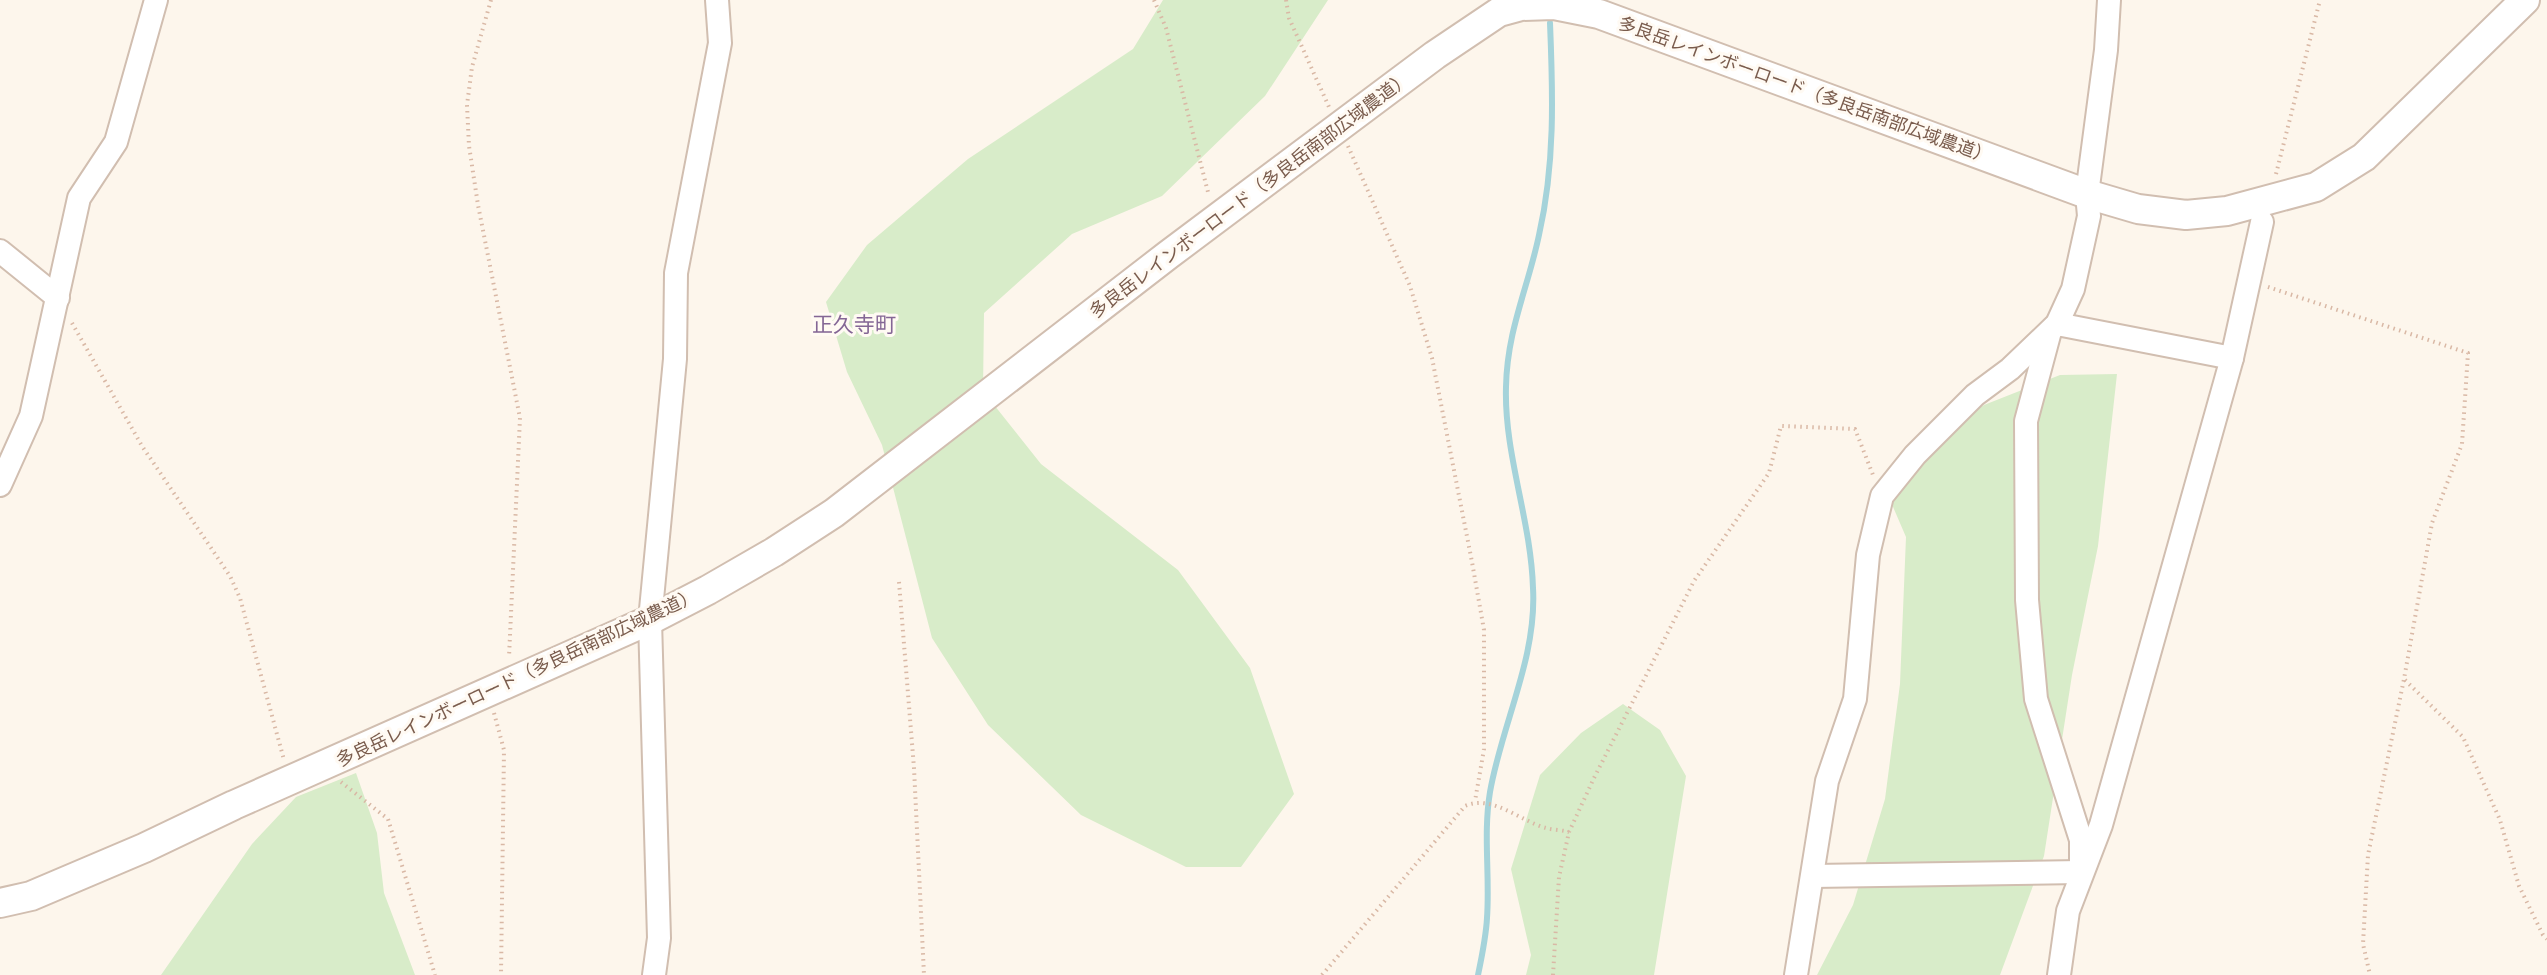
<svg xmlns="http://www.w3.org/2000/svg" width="2547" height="975" font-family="'Titillium Web','Noto Sans JP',sans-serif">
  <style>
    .green { fill: #d8ecc9 }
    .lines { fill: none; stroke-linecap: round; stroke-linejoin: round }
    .stream { stroke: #a5d3da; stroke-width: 6 }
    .minor-casing { stroke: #d1beb0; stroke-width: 26 }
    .tertiary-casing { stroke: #d1beb0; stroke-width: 32 }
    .path { stroke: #d9b8a5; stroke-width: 4; stroke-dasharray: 1.5 4.5; stroke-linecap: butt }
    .minor { stroke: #fff; stroke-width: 22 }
    .tertiary { stroke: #fff; stroke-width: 28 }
    .labels { text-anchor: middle; stroke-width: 6; stroke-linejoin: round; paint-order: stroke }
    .street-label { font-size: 18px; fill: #7a5c4d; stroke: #fffaf3 }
    .quarter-label { font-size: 21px; fill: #846695; stroke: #fffaf3 }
  </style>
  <rect width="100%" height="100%" fill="#fdf6ec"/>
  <!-- green -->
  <g class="green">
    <polygon points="1163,0 1328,0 1265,96 1162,196 1072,234 984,313 983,391 1041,464 1178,570 1250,668 1294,794 1241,867 1186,867 1081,815 988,725 932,638 882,445 847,372 826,302 867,245 968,159 1133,49"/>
    <polygon points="2117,374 2098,546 2072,675 2044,856 2000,975 1817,975 1853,905 1885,799 1900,684 1906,537 1881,479 1908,455 1984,405 2060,375"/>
    <polygon points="1623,704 1660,730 1686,776 1654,975 1526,975 1531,955 1511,869 1540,775 1581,733"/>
    <polygon points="356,773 377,833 384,893 415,975 161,975 252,844 296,797"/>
  </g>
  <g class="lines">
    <!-- stream -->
    <path class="stream" d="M1478,975C1482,956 1486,937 1487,918C1490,875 1483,834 1490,792C1502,723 1537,658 1533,588C1531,520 1504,454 1506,387C1507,330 1528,288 1539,235C1555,165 1553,95 1550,23"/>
    <defs>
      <g id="minor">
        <polyline points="0,251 58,298"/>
        <polyline points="2057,324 2232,358"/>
        <polyline points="2049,335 2026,421 2027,600 2036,699 2081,840 2081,864"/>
        <polyline points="0,485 31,416 79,198 116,142 156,0"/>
        <polyline points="1813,876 2081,872"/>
        <polyline points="654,975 659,938 650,620 675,359 676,273 720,43 717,0"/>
        <polyline points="1796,975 1827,781 1855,699 1868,555 1882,496 1915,455 1975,395 2010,369 2057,324 2073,289 2089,216 2087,194 2106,50 2109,0"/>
        <polyline points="2059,975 2068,911 2101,825 2232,358 2262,222"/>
      </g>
      <polyline id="tertiary" points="0,903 31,896 144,848 234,805 650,620 708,590 774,552 834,513 1168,255 1435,55 1499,12 1521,6 1554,5 1599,14 2087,194 2138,209 2186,215 2227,211 2316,187 2364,157 2525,0"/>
    </defs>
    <!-- minor casing -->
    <use href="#minor" class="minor-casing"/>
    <!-- tertiary casing -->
    <use href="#tertiary" class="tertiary-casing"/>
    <!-- path -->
    <g class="path">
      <polyline points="491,0 472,67 467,105 469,146 478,205 520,418 509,657"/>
      <polyline points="1154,0 1166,28 1209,196"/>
      <polyline points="1286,0 1289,18 1329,107"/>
      <polyline points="1348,146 1410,286 1432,358 1472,562 1484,630 1484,749 1475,801"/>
      <polyline points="2276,174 2320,0"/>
      <polyline points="2268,287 2468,353 2462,444 2432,523 2404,679 2368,855 2363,944 2370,975"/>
      <polyline points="72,323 142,446 230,576 240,598 284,760"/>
      <polyline points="899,582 914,768 924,975"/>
      <polyline points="2405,680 2463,737 2500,820 2519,886 2543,935 2547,939"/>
      <polyline points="494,713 504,750 501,975"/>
      <polyline points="341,782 388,819 435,975"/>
      <path d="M1322,975L1465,806C1492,794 1520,821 1546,828C1553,830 1562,830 1569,832"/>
      <polyline points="1553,975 1559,877 1569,832 1594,778 1694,581 1769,473 1781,426 1855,429 1873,475"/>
    </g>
    <!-- minor -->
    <use href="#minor" class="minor"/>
    <!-- tertiary -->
    <use href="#tertiary" class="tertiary"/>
  </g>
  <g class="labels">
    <!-- street labels -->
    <g class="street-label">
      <text transform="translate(1805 90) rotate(20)" y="6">多良岳レインボーロード（多良岳南部広域農道）</text>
      <text transform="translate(1250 195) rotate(-37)" y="6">多良岳レインボーロード（多良岳南部広域農道）</text>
      <text transform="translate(517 678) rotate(-25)" y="6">多良岳レインボーロード（多良岳南部広域農道）</text>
    </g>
    <!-- quarter labels -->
    <g class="quarter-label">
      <text x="854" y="332">正久寺町</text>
    </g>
  </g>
</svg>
